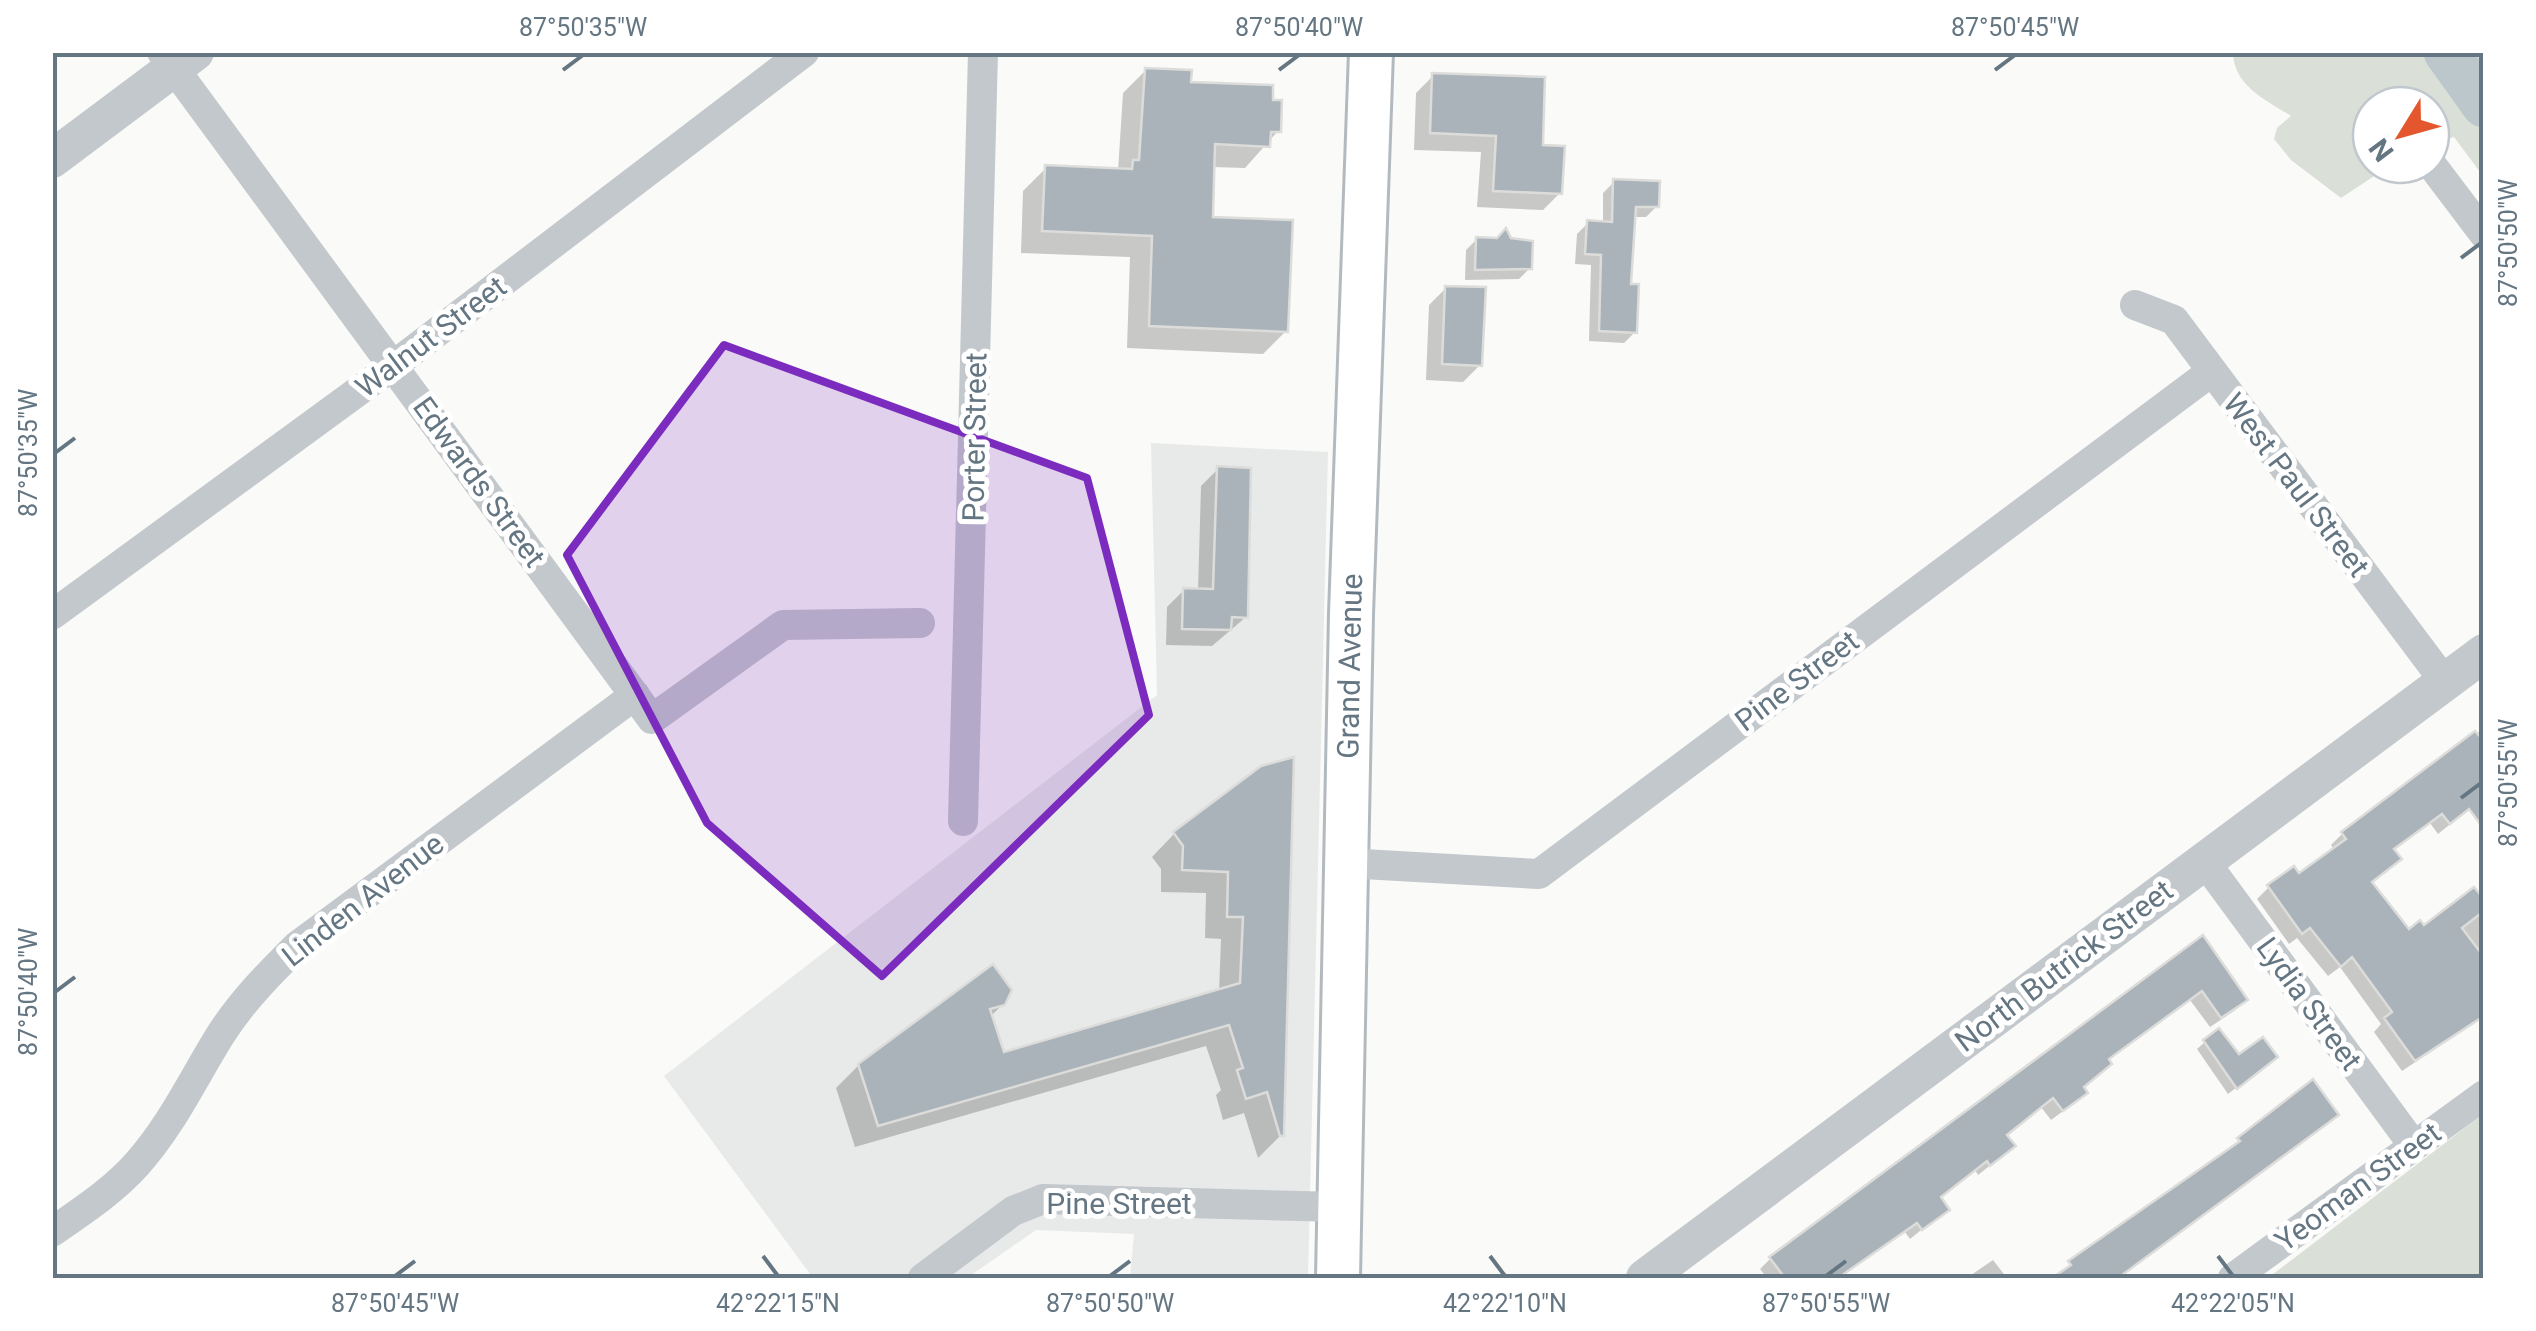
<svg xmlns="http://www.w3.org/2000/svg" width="2536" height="1331" font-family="Roboto,sans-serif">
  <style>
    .built { fill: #e8e9e9 }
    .green { fill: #dadfd7 }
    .shadow { fill: #0003 }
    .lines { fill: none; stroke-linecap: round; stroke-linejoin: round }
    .river { stroke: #bbc7cb; stroke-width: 45 }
    .building { fill: #aab3b9; stroke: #dcdcda; stroke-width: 2.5 }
    .secondary-casing { stroke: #b3babf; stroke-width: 48 }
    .minor { stroke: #c3c8cc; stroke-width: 30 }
    .tertiary { stroke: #c3c8cc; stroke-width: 38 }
    .secondary { stroke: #fff; stroke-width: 42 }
    .marked { fill: #7b2cbf; fill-opacity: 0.2; stroke: #7b2cbf; stroke-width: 8; stroke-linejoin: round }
    .ticks { fill: none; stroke: #657683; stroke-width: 4 }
    .labels { text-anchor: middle; stroke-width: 10; stroke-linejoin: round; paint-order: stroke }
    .street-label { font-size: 30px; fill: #657683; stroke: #fff }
    .neatline { fill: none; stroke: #657683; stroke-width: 4 }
    .ticks-label { font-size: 25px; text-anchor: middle; fill: #657683 }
  </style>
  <rect width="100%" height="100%" fill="#fafaf8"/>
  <!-- built -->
  <polygon class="built" points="1151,443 1328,452 1308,1278 1130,1278 1134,1234 1036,1230 967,1278 813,1278 664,1076 1157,695"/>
  <!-- green -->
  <g class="green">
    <path d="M2233,53H2483V176L2454,137L2431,144V105H2371V165H2391L2341,198L2291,160L2274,139L2277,128L2291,116C2266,100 2234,86 2233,53Z"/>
    <polygon points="2483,1114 2483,1278 2268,1278"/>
  </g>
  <!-- shadow -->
  <g class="shadow">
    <polygon points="1146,70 1189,84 1278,131 1245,168 1212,167 1210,219 1286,331 1263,354 1127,348 1130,257 1021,253 1023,191 1046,168 1118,171 1123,93"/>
    <polygon points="1433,76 1540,147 1560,193 1543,210 1477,207 1481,152 1414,150 1416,93"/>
    <polygon points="1614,182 1657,206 1646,217 1633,217 1629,286 1635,332 1624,343 1589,341 1591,265 1575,264 1577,234 1588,223 1603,224 1603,193"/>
    <polygon points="1506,231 1530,268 1519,279 1465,280 1466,250 1477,239 1497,240"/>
    <polygon points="1446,288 1480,365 1463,382 1426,380 1429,305"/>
    <polygon points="1218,469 1246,617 1212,646 1166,645 1167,607 1184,590 1198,591 1201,486"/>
    <polygon points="2484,728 2484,783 2469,809 2438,834 2430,823 2392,851 2370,883 2408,932 2484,904 2484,1016 2402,1071 2374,1032 2381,1024 2340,967 2328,976 2297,938 2289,944 2257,899 2269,887 2298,877 2335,851 2331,845 2342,834"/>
    <polygon points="1262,768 1281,1135 1258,1158 1244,1113 1223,1120 1216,1095 1221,1090 1206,1046 855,1147 836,1088 859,1065 992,967 1003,1004 990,1017 1002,1055 1219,992 1221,939 1205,938 1206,893 1161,892 1161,869 1152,857 1174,834"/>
    <polygon points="2202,939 2245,1000 2234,1011 2210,1027 2190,1000 2107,1061 2082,1088 2085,1093 2074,1103 2051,1120 2041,1107 2005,1136 2002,1156 1978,1175 1975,1170 1938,1199 1946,1210 1910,1239 1905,1232 1839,1278 1767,1278 1760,1269 1771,1258"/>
    <polygon points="2205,1042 2239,1058 2267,1064 2228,1094 2197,1049"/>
    <polygon points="1993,1260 2007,1278 1969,1278 1974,1273"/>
  </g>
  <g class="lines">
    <!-- river -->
    <polyline class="river" points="2446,52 2484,105"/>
  </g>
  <!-- building -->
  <g class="building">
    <polygon points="1145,68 1192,70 1191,82 1273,85 1273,100 1282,100 1281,132 1271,132 1270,147 1215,144 1213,217 1293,220 1288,332 1149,326 1152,236 1042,231 1045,165 1132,169 1133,160 1139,160"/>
    <polygon points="1432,73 1545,77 1543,145 1565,146 1562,194 1493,191 1496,136 1430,133"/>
    <polygon points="1613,179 1660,181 1659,207 1636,207 1631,284 1639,284 1637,333 1599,331 1601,255 1585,254 1587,220 1612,222"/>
    <polygon points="1506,228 1511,238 1533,241 1532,269 1475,270 1476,237 1497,238"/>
    <polygon points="1445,286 1486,287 1482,366 1442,364"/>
    <polygon points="1217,466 1251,468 1248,618 1232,617 1231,630 1182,629 1183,588 1213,589"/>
    <polygon points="2475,731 2484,741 2484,829 2469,809 2450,824 2442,814 2394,849 2402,859 2372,882 2409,929 2420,920 2424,925 2474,887 2484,899 2484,911 2462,928 2484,957 2484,1016 2415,1061 2384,1018 2392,1012 2352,957 2341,967 2310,928 2302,934 2267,885 2294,866 2299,873 2346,839 2341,832"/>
    <polygon points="1294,757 1284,1136 1280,1136 1267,1092 1246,1099 1237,1070 1243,1068 1229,1025 878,1126 858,1064 993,964 1012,990 1005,1005 990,1009 1004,1052 1240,983 1243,917 1227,917 1228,872 1182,870 1183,846 1173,832 1261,766"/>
    <polygon points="2203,935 2248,1000 2221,1018 2202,991 2109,1059 2112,1064 2084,1087 2088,1093 2063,1111 2053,1098 2007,1135 2016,1146 1990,1166 1987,1161 1941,1197 1950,1210 1922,1230 1917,1223 1838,1278 1785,1278 1769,1257"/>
    <polygon points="2219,1028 2239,1054 2263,1037 2278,1057 2237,1089 2203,1040"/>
    <polygon points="2313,1079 2339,1115 2118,1278 2052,1278 2071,1265 2068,1261 2240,1141 2237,1138"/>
  </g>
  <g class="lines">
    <defs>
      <g id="secondary">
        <path id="s1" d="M1338,1278L1351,614L1371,52"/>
      </g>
    </defs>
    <!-- secondary casing -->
    <use href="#secondary" class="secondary-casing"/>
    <!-- minor -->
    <g class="minor">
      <polyline points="162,52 652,719 783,625 920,623"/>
      <polyline points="2431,164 2484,234"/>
      <polyline points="2135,305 2174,320 2445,682"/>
      <polyline points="52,615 394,365 804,52"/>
      <polyline points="963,821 983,52"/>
      <polyline points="2205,862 2414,1146"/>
      <polyline points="1345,863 1539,874 2211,372"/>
      <path d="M52,1232C82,1211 113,1191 137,1164C172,1125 194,1077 221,1034C242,1001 270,973 297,946L635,695"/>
      <polyline points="923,1278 1013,1211 1043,1199 1339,1207"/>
      <polyline points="2233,1278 2484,1095"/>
    </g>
    <!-- tertiary -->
    <g class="tertiary">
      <polyline points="52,159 195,52"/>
      <polyline points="1645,1278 2484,653"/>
    </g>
    <!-- secondary -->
    <use href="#secondary" class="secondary"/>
  </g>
  <!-- marked area -->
  <path class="marked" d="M724,345L1087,478L1149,715L882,976L707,823L567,555Z"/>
  <!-- ticks -->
  <path class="ticks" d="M563,70L583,55M1279,70L1299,55M1995,70L2015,55M2461,258L2481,243M55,453L75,438M2461,798L2481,783M55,992L75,977M763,1256L778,1276M1490,1256L1505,1276M2218,1256L2233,1276M395,1276L415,1261M1110,1276L1130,1261M1826,1276L1846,1261"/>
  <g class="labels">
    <!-- street labels -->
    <g class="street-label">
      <text transform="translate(431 337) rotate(-37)" y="10">Walnut Street</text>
      <text transform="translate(975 437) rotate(-89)" y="10">Porter Street</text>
      <text transform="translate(479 482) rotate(54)" y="10">Edwards Street</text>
      <text transform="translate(2296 485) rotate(53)" y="10">West Paul Street</text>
      <text dy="10" stroke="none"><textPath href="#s1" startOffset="612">Grand Avenue</textPath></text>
      <text transform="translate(1797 681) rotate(-37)" y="10">Pine Street</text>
      <text transform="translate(363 900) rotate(-38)" y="10">Linden Avenue</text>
      <text transform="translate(2064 966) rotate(-37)" y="10">North Butrick Street</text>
      <text transform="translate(2309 1004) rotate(54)" y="10">Lydia Street</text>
      <text transform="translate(2358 1187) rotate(-36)" y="10">Yeoman Street</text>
      <text x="1119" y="1214">Pine Street</text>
    </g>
  </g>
  <!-- border -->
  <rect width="2536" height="1331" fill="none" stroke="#ffffff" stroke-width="110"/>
  <!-- north arrow -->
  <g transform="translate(2401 135) rotate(233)"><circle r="48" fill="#ffffff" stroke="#c1c8cd" stroke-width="2.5"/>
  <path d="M0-8L18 38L0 25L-18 38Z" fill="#e4572e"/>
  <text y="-15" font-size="28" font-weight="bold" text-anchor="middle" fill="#657683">N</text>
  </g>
  <rect x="55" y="55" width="2426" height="1221" class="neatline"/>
  <g class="ticks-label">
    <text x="583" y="36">87°50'35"W</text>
    <text x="1299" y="36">87°50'40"W</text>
    <text x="2015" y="36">87°50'45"W</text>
    <text transform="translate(2508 243) rotate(-90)" y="9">87°50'50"W</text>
    <text transform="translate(28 453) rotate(-90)" y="9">87°50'35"W</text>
    <text transform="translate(2508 783) rotate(-90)" y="9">87°50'55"W</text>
    <text transform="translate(28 992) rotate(-90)" y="9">87°50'40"W</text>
    <text x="395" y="1312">87°50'45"W</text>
    <text x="778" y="1312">42°22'15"N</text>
    <text x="1110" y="1312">87°50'50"W</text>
    <text x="1505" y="1312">42°22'10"N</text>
    <text x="1826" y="1312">87°50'55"W</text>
    <text x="2233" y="1312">42°22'05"N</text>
  </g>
</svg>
